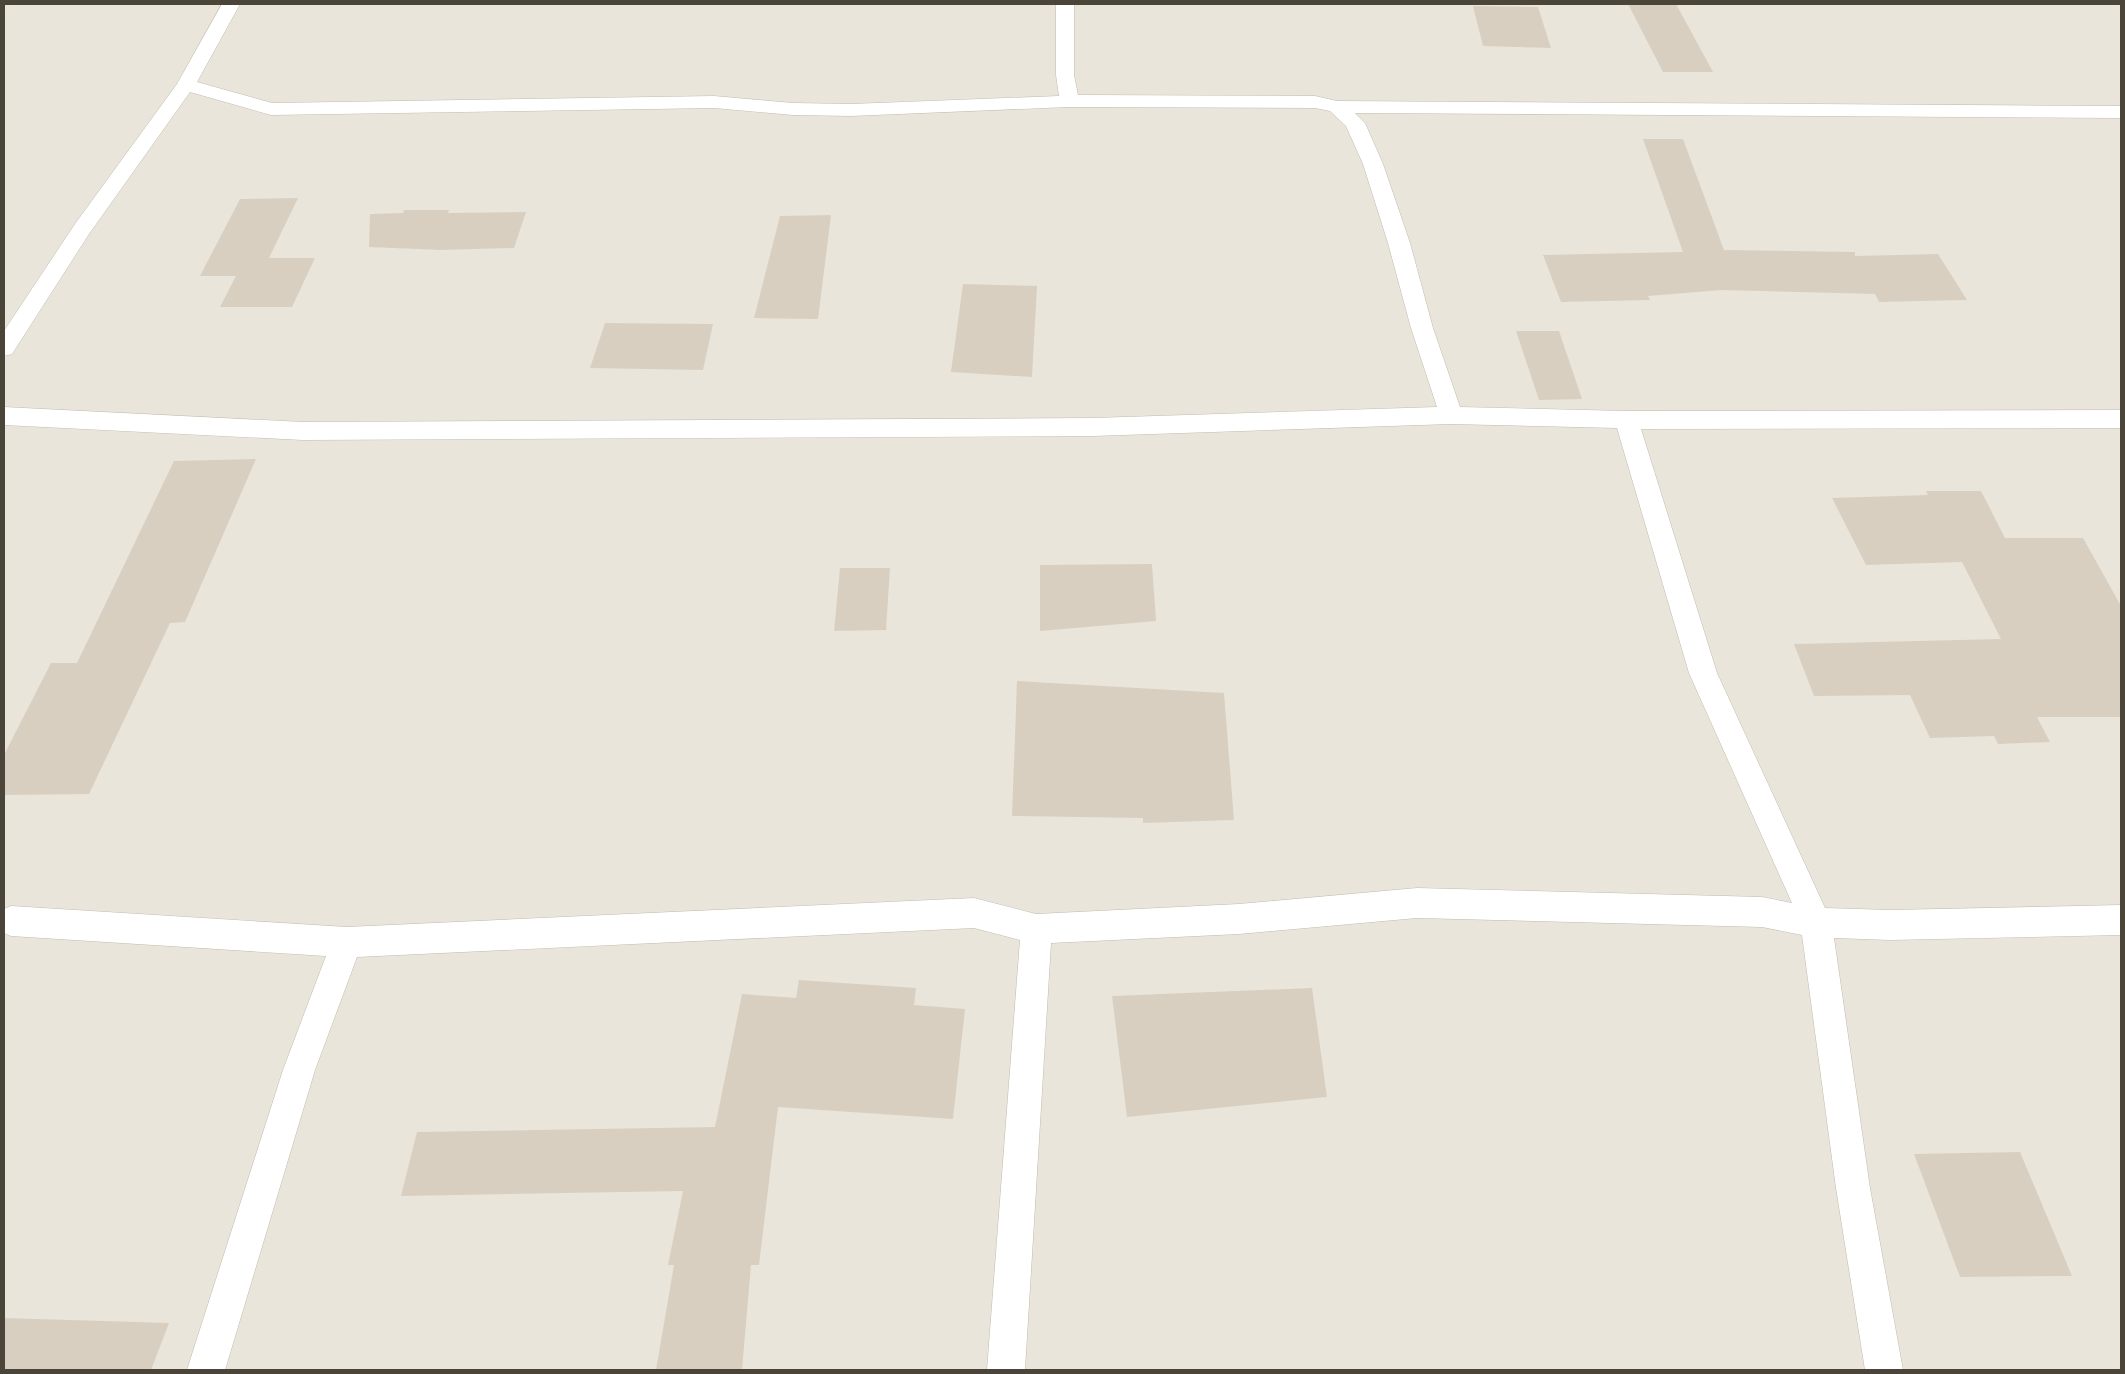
<svg xmlns="http://www.w3.org/2000/svg" width="2125" height="1374" font-family="Ubuntu,sans-serif">
  <style>
    .residential { fill: #eae5da }
    .building { fill: #d8cfc1 }
    .lines { fill: none; stroke-linecap: round; stroke-linejoin: round }
    .minor-casing { stroke: #c2bbae; stroke-width: 1 }
    .minor { fill: #fff; fill-rule: evenodd }
  </style>
  <rect width="100%" height="100%" fill="#f6f3ec"/>
  <!-- residential -->
  <rect class="residential" x="4" y="4" width="2117" height="1366"/>
  <!-- building -->
  <g class="building">
    <polygon points="1628,4 1676,4 1713,72 1663,72"/>
    <polygon points="1473,6 1538,7 1551,48 1483,46"/>
    <polygon points="1643,139 1683,139 1724,250 1855,252 1855,256 1938,254 1967,300 1879,302 1875,294 1722,290 1648,296 1650,300 1561,302 1543,255 1683,252"/>
    <polygon points="298,198 269,258 315,258 292,307 220,307 236,276 200,276 240,199"/>
    <polygon points="404,210 449,210 448,213 526,212 514,248 441,250 369,247 370,214 403,213"/>
    <polygon points="831,215 818,319 754,318 780,216"/>
    <polygon points="963,284 1037,286 1032,377 951,372"/>
    <polygon points="605,323 713,324 703,370 590,368"/>
    <polygon points="1516,331 1559,331 1582,399 1539,400"/>
    <polygon points="256,459 185,622 170,623 89,794 4,795 4,755 51,663 77,663 174,461"/>
    <polygon points="1926,491 1981,491 2005,538 2083,538 2121,606 2121,717 2037,717 2050,742 1998,744 1994,736 1930,738 1910,695 1814,696 1794,644 2001,639 1962,562 1866,565 1832,498 1928,495"/>
    <polygon points="1152,564 1156,621 1040,631 1040,565"/>
    <polygon points="840,568 890,568 886,630 834,631"/>
    <polygon points="1017,681 1224,693 1234,820 1143,823 1143,818 1012,816"/>
    <polygon points="799,980 916,988 914,1005 965,1009 953,1119 778,1107 759,1265 751,1265 742,1370 656,1370 674,1265 668,1265 683,1191 401,1196 417,1132 715,1127 742,994 796,998"/>
    <polygon points="1312,988 1327,1097 1127,1117 1112,996"/>
    <polygon points="2020,1152 2072,1276 1960,1277 1914,1154"/>
    <polygon points="4,1318 169,1323 151,1370 4,1370"/>
  </g>
  <g class="lines">
    <defs>
      <polygon id="minor" points="222,4 240,4 197,82 272,103 714,96 793,103 851,104 1059,96 1056,75 1056,4 1074,4 1074,75 1078,95 1315,96 1337,101 2121,106 2121,118 1355,113 1365,123 1383,164 1410,243 1433,328 1460,407 1626,411 2121,410 2121,428 1641,429 1717,673 1825,908 1890,910 2121,905 2121,935 1890,940 1834,938 1870,1188 1903,1370 1865,1370 1836,1188 1802,935 1762,927 1417,918 1239,934 1051,943 1025,1370 987,1370 1020,940 974,928 357,957 315,1070 225,1370 187,1370 283,1070 326,956 11,936 4,933 4,909 11,906 347,927 974,898 1036,914 1239,904 1417,888 1762,897 1792,903 1689,673 1617,428 1451,424 1093,436 303,440 4,425 4,407 303,422 1093,418 1437,407 1411,328 1388,243 1363,164 1346,126 1330,111 1315,108 1069,107 851,116 793,115 714,108 271,115 190,92 89,234 12,354 4,356 4,331 75,224 177,84"/>
    </defs>
    <!-- minor casing -->
    <use href="#minor" class="minor-casing"/>
    <!-- minor -->
    <use href="#minor" class="minor"/>
  </g>
  <!-- border -->
  <rect width="2125" height="1374" fill="none" stroke="#4b4439" stroke-width="10"/>
</svg>
